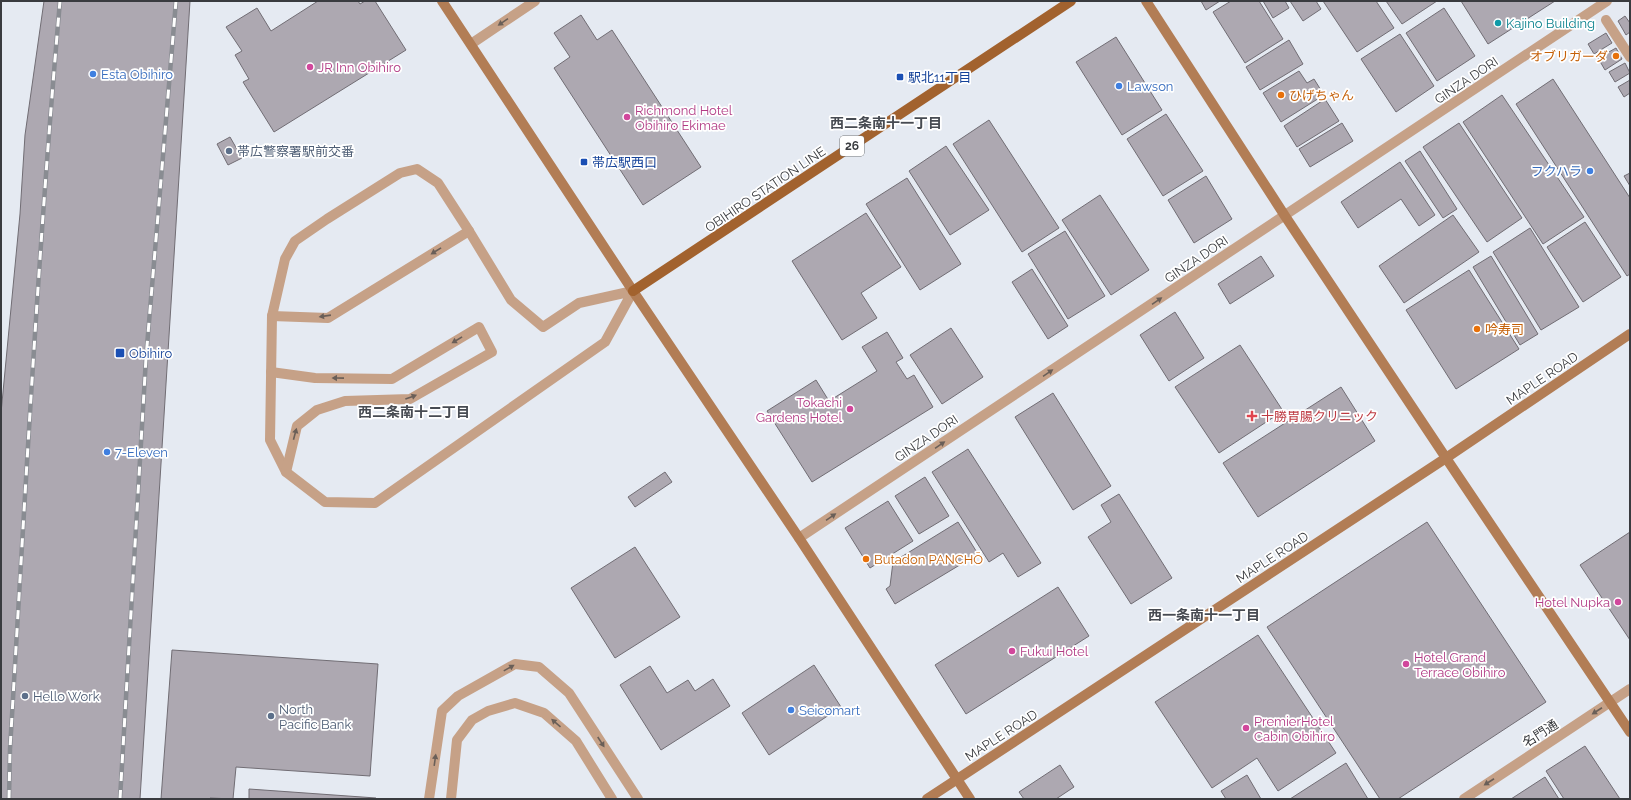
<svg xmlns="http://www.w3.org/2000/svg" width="1631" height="800" font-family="Raleway,'Noto Sans JP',sans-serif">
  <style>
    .building { fill: #ada8b1; stroke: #716d74 }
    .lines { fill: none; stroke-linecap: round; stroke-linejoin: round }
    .lane { stroke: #c6a187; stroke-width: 10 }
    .street { stroke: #c6a187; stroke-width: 10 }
    .secondary { stroke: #b27d55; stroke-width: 10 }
    .primary { stroke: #a2622e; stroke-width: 10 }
    .rail-casing { stroke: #898c92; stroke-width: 4.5 }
    .rail { stroke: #fff; stroke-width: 3; stroke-dasharray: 9; stroke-linecap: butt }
    .oneway { fill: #6a5f58 }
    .culture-dot { fill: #0f9aa8; stroke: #fff; stroke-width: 1.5 }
    .food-dot { fill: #e8710a; stroke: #fff; stroke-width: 1.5 }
    .hotel-dot { fill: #d1479c; stroke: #fff; stroke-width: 1.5 }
    .shop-dot { fill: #3f7fe0; stroke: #fff; stroke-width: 1.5 }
    .transit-dot { fill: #1a4fb4; stroke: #fff; stroke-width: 1.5 }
    .service-dot { fill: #5c6f8a; stroke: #fff; stroke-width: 1.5 }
    .health-dot { fill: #e0444e; stroke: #fff; stroke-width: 1.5 }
    .labels { text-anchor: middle; stroke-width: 3.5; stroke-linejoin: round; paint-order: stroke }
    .shield { fill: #fff; stroke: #747679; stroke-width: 1 }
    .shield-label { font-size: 12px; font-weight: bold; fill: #393b3f }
    .culture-label { font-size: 13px; fill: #0d838f; stroke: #fff; text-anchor: start }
    .food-label { font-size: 13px; fill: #c56008; stroke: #fff; text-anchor: start }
    .hotel-label { font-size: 13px; fill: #b23c85; stroke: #fff; text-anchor: start }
    .shop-label { font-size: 13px; fill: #366cbe; stroke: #fff; text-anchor: start }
    .transit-label { font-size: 13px; fill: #164399; stroke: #fff; text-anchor: start }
    .street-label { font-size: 13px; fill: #393b3f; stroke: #fff }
    .service-label { font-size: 13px; fill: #4e5e75; stroke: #fff; text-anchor: start }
    .health-label { font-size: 13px; fill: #be3a42; stroke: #fff; text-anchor: start }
    .neighbourhood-label { font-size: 14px; font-weight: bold; fill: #474b52; stroke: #fff }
  </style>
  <rect width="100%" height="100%" fill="#e5eaf2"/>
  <!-- building -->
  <g class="building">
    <polygon points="44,1 190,1 140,799 1,799 1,413 20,214 25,135"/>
    <polygon points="318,1 358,1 360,4 365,1 375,1 406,50 274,132 243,82 249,79 235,55 242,51 226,27 257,8 271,31"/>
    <polygon points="1201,1 1220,1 1206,10"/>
    <polygon points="1231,1 1259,1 1283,39 1245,63 1213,12"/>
    <polygon points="1263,1 1285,1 1289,8 1273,18"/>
    <polygon points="1290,1 1316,1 1321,9 1303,21"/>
    <polygon points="1323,1 1376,1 1394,28 1357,52"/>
    <polygon points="1386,1 1437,1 1402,24"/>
    <polygon points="1461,1 1555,1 1488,44"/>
    <polygon points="1444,8 1475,56 1437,81 1406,33"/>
    <polygon points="581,15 597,40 612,30 701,167 643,205 554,68 570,57 554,33"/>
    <polygon points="1625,16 1630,23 1630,32 1626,35 1618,21"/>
    <polygon points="1606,33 1612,43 1594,54 1588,44"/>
    <polygon points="1400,34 1434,86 1396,112 1361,59"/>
    <polygon points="1116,37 1162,110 1122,135 1076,62"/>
    <polygon points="1289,40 1303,64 1260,90 1246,67"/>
    <polygon points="1616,48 1622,59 1605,70 1598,58"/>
    <polygon points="1625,63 1630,73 1615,82 1609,72"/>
    <polygon points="1299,71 1307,83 1314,79 1324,95 1281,122 1263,93"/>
    <polygon points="1553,79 1630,198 1630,274 1627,276 1516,104"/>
    <polygon points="1630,80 1630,93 1624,97 1618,87"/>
    <polygon points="1502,95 1584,217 1543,244 1463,122"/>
    <polygon points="1325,99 1339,121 1297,147 1284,126"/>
    <polygon points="1166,114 1203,171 1163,196 1127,139"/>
    <polygon points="989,120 1059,228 1022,252 953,144"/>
    <polygon points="1342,123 1353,141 1310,167 1299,149"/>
    <polygon points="1459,123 1522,218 1487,242 1423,147"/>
    <polygon points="230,137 242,158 228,165 217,144"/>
    <polygon points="946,146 989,210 950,235 909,171"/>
    <polygon points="1420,151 1457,209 1443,218 1405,161"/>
    <polygon points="1400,162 1435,215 1419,226 1401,199 1358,228 1341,202"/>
    <polygon points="1630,173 1630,186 1624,176"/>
    <polygon points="1206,176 1232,219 1194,243 1168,200"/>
    <polygon points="907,178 961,264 920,290 866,204"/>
    <polygon points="1100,195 1149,270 1111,295 1062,220"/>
    <polygon points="866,213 901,267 861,293 877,318 842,340 792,261"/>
    <polygon points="1453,215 1479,252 1404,303 1379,266"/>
    <polygon points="1585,222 1621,277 1583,302 1547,247"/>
    <polygon points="1530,228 1579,307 1541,330 1493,252"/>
    <polygon points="1065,231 1105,296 1068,319 1028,254"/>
    <polygon points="1261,256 1274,276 1230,304 1218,284"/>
    <polygon points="1491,256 1538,334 1520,345 1473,267"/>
    <polygon points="1032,269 1068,326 1048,339 1012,282"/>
    <polygon points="1469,270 1519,349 1456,389 1406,310"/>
    <polygon points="1175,312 1204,358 1169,381 1140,335"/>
    <polygon points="951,328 983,377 942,404 910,355"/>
    <polygon points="887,332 903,358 896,362 907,379 914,375 933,407 812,482 767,411 816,380 829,401 877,371 862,347"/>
    <polygon points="1240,345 1283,411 1219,453 1175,387"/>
    <polygon points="1341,387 1375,441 1258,517 1223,463"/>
    <polygon points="1053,393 1111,486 1073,510 1015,417"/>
    <polygon points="968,449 1041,563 1018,577 1003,553 989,562 932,472"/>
    <polygon points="665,472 672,482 635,507 628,497"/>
    <polygon points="925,477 949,516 919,534 895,496"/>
    <polygon points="1119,494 1172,578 1131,604 1088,537 1111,522 1101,505"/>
    <polygon points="888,501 913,541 870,568 845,528"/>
    <polygon points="958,522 978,554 895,604 886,589 890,586 893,562"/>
    <polygon points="1427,522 1546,702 1398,799 1380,799 1267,627"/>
    <polygon points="1630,532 1630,640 1580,565"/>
    <polygon points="635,547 680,617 615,658 571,588"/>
    <polygon points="1058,587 1089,636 966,714 935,665"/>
    <polygon points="1258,635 1336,753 1278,791 1257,758 1212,788 1155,702"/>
    <polygon points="172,650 378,664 370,776 236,767 233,799 210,798 210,799 161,799"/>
    <polygon points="814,665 841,707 769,755 742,713"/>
    <polygon points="650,666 667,693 688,680 695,691 713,679 730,706 661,750 620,685"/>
    <polygon points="1585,746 1620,799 1564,799 1546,771"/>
    <polygon points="1346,763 1368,799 1290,799"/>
    <polygon points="1060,765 1074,787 1056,799 1024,799 1019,792"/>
    <polygon points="1247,775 1261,799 1226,799 1221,791"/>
    <polygon points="1545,777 1559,799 1511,799"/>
    <polygon points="249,789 376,798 376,799 249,799"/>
  </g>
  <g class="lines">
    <!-- lane -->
    <g class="lane">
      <polygon points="417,169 438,183 469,231 511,300 543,327 579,303 633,291 605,342 375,503 325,502 286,472 270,440 272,316 285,259 295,241 327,219 400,173"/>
      <polyline points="272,316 328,318 469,231"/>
      <polyline points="271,372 315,378 392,379 479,327 492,352 410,399 345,401 317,410 297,426 286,472"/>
      <polyline points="429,799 442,711 458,696 515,664 539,667 569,693 638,799"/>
      <polyline points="451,799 457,740 472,720 488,711 515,703 544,713 576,741 612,799"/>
    </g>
    <!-- street -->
    <g class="street">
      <polyline points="1606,20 1630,57"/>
      <polyline points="471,44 535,1"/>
      <polyline points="799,538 1607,1"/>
      <polyline points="1464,799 1630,689"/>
    </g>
    <!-- secondary -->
    <g class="secondary">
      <polyline points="442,1 633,291 799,538 970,799"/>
      <polyline points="1146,1 1285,216 1446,458 1630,732"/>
      <polyline points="927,799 1446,458 1630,334"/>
    </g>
    <!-- primary -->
    <polyline class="primary" points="633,291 1071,1"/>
    <defs>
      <g id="rail">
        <path d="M9,799L10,749C25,499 38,250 60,1"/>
        <polyline points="120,799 146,358 176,1"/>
      </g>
    </defs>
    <!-- rail casing -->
    <use href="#rail" class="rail-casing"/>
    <!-- rail -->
    <use href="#rail" class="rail"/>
  </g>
  <!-- one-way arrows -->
  <defs><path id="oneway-solid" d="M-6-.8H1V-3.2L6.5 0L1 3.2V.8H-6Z"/></defs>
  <g class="oneway">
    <use href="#oneway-solid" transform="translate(503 22) rotate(146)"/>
    <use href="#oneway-solid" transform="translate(436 251) rotate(148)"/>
    <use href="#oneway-solid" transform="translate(1157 301) rotate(-34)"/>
    <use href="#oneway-solid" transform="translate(325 316) rotate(172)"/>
    <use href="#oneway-solid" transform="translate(457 340) rotate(149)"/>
    <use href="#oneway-solid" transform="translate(1048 373) rotate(-34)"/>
    <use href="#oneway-solid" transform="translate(338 378) rotate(-179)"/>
    <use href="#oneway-solid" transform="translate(411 397) rotate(-20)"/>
    <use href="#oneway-solid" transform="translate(295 434) rotate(-75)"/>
    <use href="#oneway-solid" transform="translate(940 445) rotate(-34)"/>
    <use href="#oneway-solid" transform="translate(831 517) rotate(-34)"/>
    <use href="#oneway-solid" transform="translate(509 668) rotate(-29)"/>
    <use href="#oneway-solid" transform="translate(1597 711) rotate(147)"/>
    <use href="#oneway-solid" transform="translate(556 723) rotate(-139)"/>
    <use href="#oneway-solid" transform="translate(601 742) rotate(57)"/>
    <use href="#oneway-solid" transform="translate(435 760) rotate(-82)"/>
    <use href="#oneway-solid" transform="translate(1489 782) rotate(147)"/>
  </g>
  <!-- markers -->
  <circle class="culture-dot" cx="1498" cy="23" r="4"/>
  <g class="food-dot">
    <circle cx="1616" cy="56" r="4"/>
    <circle cx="1281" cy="95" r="4"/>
    <circle cx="1477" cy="329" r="4"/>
    <circle cx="866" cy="559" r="4"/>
  </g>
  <g class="hotel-dot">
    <circle cx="310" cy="67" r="4"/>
    <circle cx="627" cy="117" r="4"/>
    <circle cx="850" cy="409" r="4"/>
    <circle cx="1618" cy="602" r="4"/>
    <circle cx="1012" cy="651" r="4"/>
    <circle cx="1406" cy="664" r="4"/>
    <circle cx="1246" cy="728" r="4"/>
  </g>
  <g class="shop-dot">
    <circle cx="93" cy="74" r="4"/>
    <circle cx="1119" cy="86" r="4"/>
    <circle cx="1590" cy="171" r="4"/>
    <circle cx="107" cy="452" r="4"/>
    <circle cx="791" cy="710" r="4"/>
  </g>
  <g class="transit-dot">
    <rect x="896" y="73" width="8" height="8" rx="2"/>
    <rect x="580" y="158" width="8" height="8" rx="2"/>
    <rect x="115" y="348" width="10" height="10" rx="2"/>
  </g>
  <g class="service-dot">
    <circle cx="229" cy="151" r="4"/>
    <circle cx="25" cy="696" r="4"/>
    <circle cx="271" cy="716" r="4"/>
  </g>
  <path class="health-dot" d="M1250 410h4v4h4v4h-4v4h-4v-4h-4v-4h4z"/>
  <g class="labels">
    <!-- shield labels -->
    <rect class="shield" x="840" y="136" width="24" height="20" rx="3"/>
    <g class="shield-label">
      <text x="852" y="150">26</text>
    </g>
    <!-- culture labels -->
    <g class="culture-label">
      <text x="1506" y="28">Kajino Building</text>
    </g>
    <!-- food labels -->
    <g class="food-label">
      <text x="1608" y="61" text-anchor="end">オブリガーダ</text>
      <text x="1289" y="100">ひげちゃん</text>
      <text x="1485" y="334">吟寿司</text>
      <text x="874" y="564">Butadon PANCHŌ</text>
    </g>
    <!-- hotel labels -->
    <g class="hotel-label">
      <text x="318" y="72">JR Inn Obihiro</text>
      <text x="635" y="115">Richmond Hotel<tspan x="635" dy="15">Obihiro Ekimae</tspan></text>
      <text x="842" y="407" text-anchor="end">Tokachi<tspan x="842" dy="15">Gardens Hotel</tspan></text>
      <text x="1610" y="607" text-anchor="end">Hotel Nupka</text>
      <text x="1020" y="656">Fukui Hotel</text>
      <text x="1414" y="662">Hotel Grand<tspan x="1414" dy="15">Terrace Obihiro</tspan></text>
      <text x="1254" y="726">PremierHotel<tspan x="1254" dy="15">Cabin Obihiro</tspan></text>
    </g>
    <!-- shop labels -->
    <g class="shop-label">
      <text x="101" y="79">Esta Obihiro</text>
      <text x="1127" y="91">Lawson</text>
      <text x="1582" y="176" text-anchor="end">フクハラ</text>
      <text x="115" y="457">7-Eleven</text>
      <text x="799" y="715">Seicomart</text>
    </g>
    <!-- transit labels -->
    <g class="transit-label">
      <text x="908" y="82">駅北11丁目</text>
      <text x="592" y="167">帯広駅西口</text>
      <text x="129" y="358">Obihiro</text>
    </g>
    <!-- street labels -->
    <g class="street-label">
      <text transform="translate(1466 80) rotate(-34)" y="5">GINZA DORI</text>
      <text transform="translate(765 189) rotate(-34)" y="5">OBIHIRO STATION LINE</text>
      <text transform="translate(1196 259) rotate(-34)" y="5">GINZA DORI</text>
      <text transform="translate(1542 378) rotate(-34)" y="5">MAPLE ROAD</text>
      <text transform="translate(926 438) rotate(-34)" y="5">GINZA DORI</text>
      <text transform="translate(1272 557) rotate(-33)" y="5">MAPLE ROAD</text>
      <text transform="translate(1540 733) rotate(-33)" y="5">名門通</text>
      <text transform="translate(1001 735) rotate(-33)" y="5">MAPLE ROAD</text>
    </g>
    <!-- service labels -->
    <g class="service-label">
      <text x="237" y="156">帯広警察署駅前交番</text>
      <text x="33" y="701">Hello Work</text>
      <text x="279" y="714">North<tspan x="279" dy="15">Pacific Bank</tspan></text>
    </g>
    <!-- health labels -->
    <g class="health-label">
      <text x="1261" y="421">十勝胃腸クリニック</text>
    </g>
    <!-- neighbourhood labels -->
    <g class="neighbourhood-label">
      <text x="886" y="128">西二条南十一丁目</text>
      <text x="414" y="417">西二条南十二丁目</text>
      <text x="1204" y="620">西一条南十一丁目</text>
    </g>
  </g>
  <!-- border -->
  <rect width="1631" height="800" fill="none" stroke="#393b3f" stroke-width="4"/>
</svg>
